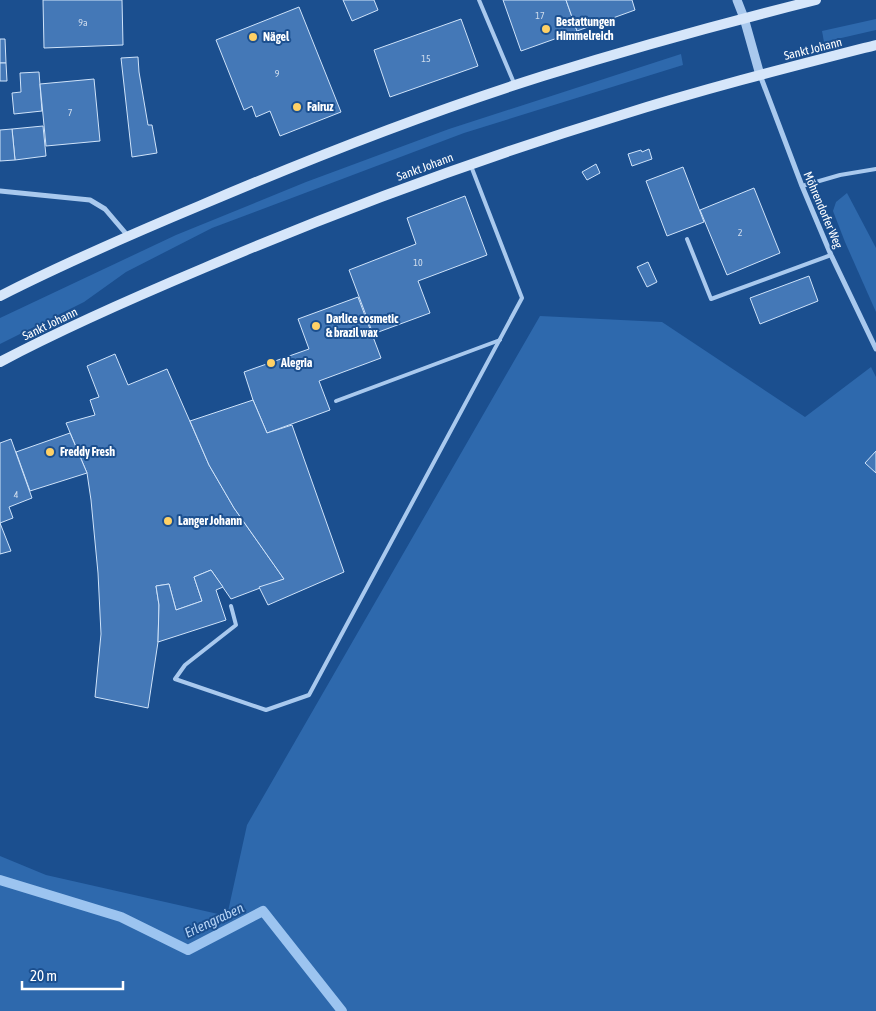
<svg xmlns="http://www.w3.org/2000/svg" width="876" height="1011" font-family="'Asap Condensed',sans-serif">
  <style>
    .green { fill: #2e69ad }
    .lines { fill: none; stroke-linecap: round; stroke-linejoin: round }
    .stream { stroke: #9cc4f0; stroke-width: 10 }
    .building { fill: #4478b7; stroke: #cfe3fa }
    .service { stroke: #a9c9ee; stroke-width: 4 }
    .minor { stroke: #a9c9ee; stroke-width: 5 }
    .tertiary { stroke: #a9c9ee; stroke-width: 9 }
    .secondary { stroke: #d6e6fa; stroke-width: 10 }
    .poi-dot { fill: #ffd166; stroke: #1b4f8f; stroke-width: 2 }
    .labels { text-anchor: middle; stroke-width: 4; stroke-linejoin: round; paint-order: stroke }
    .number-label { font-size: 10px; fill: #d0dded }
    .poi-label { font-size: 12px; font-weight: bold; fill: #fff; stroke: #1b4f8f; text-anchor: start }
    .street-label { font-size: 12px; fill: #fff; stroke: #1b4f8f }
    .water-label { font-size: 14px; font-style: italic; fill: #b5d3f5; stroke: #1b4f8f }
  </style>
  <rect width="100%" height="100%" fill="#1b4f8f"/>
  <!-- green -->
  <g class="green">
    <polygon points="876,19 876,30 824,42 822,31"/>
    <polygon points="681,54 683,65 464,133 212,228 126,272 84,302 0,344 0,318 176,235 306,182 449,129"/>
    <polygon points="847,193 876,248 876,312 845,242 833,211 836,202"/>
    <polygon points="540,316 662,322 805,417 871,367 876,377 876,1011 0,1011 0,856 46,875 227,916 247,825"/>
  </g>
  <g class="lines">
    <!-- stream -->
    <polyline class="stream" points="0,880 121,917 188,950 263,911 342,1011"/>
  </g>
  <!-- building -->
  <g class="building">
    <polygon points="43,0 122,0 123,45 44,48"/>
    <polygon points="343,0 374,0 378,10 352,21"/>
    <polygon points="503,0 566,0 577,31 521,51"/>
    <polygon points="566,0 632,0 635,10 577,31"/>
    <polygon points="299,7 341,112 280,136 270,111 256,117 252,106 244,110 216,40"/>
    <polygon points="461,19 478,66 390,97 374,50"/>
    <polygon points="0,39 5,39 6,63 0,63"/>
    <polygon points="138,57 139,72 148,125 152,125 157,153 132,157 121,58"/>
    <polygon points="0,63 6,63 7,81 0,81"/>
    <polygon points="39,72 42,111 14,114 12,93 21,92 20,73"/>
    <polygon points="94,79 100,141 46,146 40,84"/>
    <polygon points="43,126 46,156 15,160 12,129"/>
    <polygon points="12,129 15,160 0,161 0,130"/>
    <polygon points="649,149 652,159 632,166 628,154 641,150 642,152"/>
    <polygon points="596,164 600,173 587,180 582,172"/>
    <polygon points="683,167 704,222 667,236 646,181"/>
    <polygon points="754,188 780,253 727,275 700,210"/>
    <polygon points="465,196 487,255 418,281 430,313 373,334 349,270 416,244 407,218"/>
    <polygon points="648,262 657,282 647,287 637,267"/>
    <polygon points="809,276 818,301 760,324 750,298"/>
    <polygon points="358,297 381,358 319,381 330,410 267,433 253,400 244,372 309,349 298,319"/>
    <polygon points="115,354 128,385 167,369 209,465 234,508 284,579 231,599 211,570 194,577 202,601 176,610 169,584 156,586 159,605 158,642 148,708 95,697 101,634 98,573 91,500 87,473 66,423 95,415 90,400 99,397 87,366"/>
    <polygon points="253,400 267,433 292,425 344,572 268,605 259,587 284,579 234,508 209,465 190,421"/>
    <polygon points="70,433 87,473 30,491 16,452"/>
    <polygon points="11,439 32,498 9,507 13,518 0,523 11,551 0,554 0,443"/>
    <polygon points="876,451 876,473 865,463"/>
    <polygon points="211,570 223,587 216,590 226,620 158,642 159,605 156,586 169,584 176,610 202,601 194,577"/>
  </g>
  <g class="lines">
    <!-- service -->
    <g class="service">
      <polyline points="479,0 514,83"/>
      <polyline points="802,186 840,175 876,169"/>
      <polyline points="687,239 711,299 831,255"/>
      <polyline points="336,401 500,340"/>
      <polyline points="231,606 236,625 185,665 175,679 266,710 309,695 522,298 471,166"/>
    </g>
    <!-- minor -->
    <g class="minor">
      <polyline points="760,75 802,186 831,255 876,349"/>
      <polyline points="0,191 90,200 105,209 128,236"/>
    </g>
    <!-- tertiary -->
    <polyline class="tertiary" points="737,0 744,18 760,75"/>
    <!-- secondary -->
    <g class="secondary">
      <path d="M0,296C65,263 132,234 199,206C311,158 426,113 543,76C633,48 724,23 816,0"/>
      <path d="M0,362C66,327 135,297 204,268C340,210 478,159 618,116C703,89 790,67 876,45"/>
    </g>
  </g>
  <!-- markers -->
  <g class="poi-dot">
    <circle cx="546" cy="29" r="5"/>
    <circle cx="253" cy="37" r="5"/>
    <circle cx="297" cy="107" r="5"/>
    <circle cx="316" cy="326" r="5"/>
    <circle cx="271" cy="363" r="5"/>
    <circle cx="50" cy="452" r="5"/>
    <circle cx="168" cy="521" r="5"/>
  </g>
  <g class="labels">
    <!-- number labels -->
    <g class="number-label">
      <text x="540" y="19">17</text>
      <text x="83" y="26">9a</text>
      <text x="426" y="62">15</text>
      <text x="277" y="77">9</text>
      <text x="70" y="116">7</text>
      <text x="740" y="236">2</text>
      <text x="418" y="266">10</text>
      <text x="16" y="498">4</text>
    </g>
    <!-- poi labels -->
    <g class="poi-label">
      <text x="556" y="26">Bestattungen<tspan x="556" dy="14">Himmelreich</tspan></text>
      <text x="263" y="41">Nägel</text>
      <text x="307" y="111">Fairuz</text>
      <text x="326" y="323">Darlice cosmetic<tspan x="326" dy="14">&amp; brazil wax</tspan></text>
      <text x="281" y="367">Alegria</text>
      <text x="60" y="456">Freddy Fresh</text>
      <text x="178" y="525">Langer Johann</text>
    </g>
    <!-- street labels -->
    <g class="street-label">
      <text transform="translate(813 49) rotate(-14)" y="4">Sankt Johann</text>
      <text transform="translate(425 167) rotate(-20)" y="4">Sankt Johann</text>
      <text transform="translate(823 210) rotate(67)" y="4">Möhrendorfer Weg</text>
      <text transform="translate(50 324) rotate(-26)" y="4">Sankt Johann</text>
    </g>
    <!-- water labels -->
    <g class="water-label">
      <text transform="translate(214 920) rotate(-25)" y="5">Erlengraben</text>
    </g>
  </g>
  <!-- scale -->
  <path d="M22 981v8h101v-8" fill="none" stroke="#ffffff" stroke-width="2.5"/>
  <text x="30" y="981" font-size="15" fill="#ffffff" stroke="#1b4f8f" stroke-width="4" paint-order="stroke">20 m</text>
</svg>
